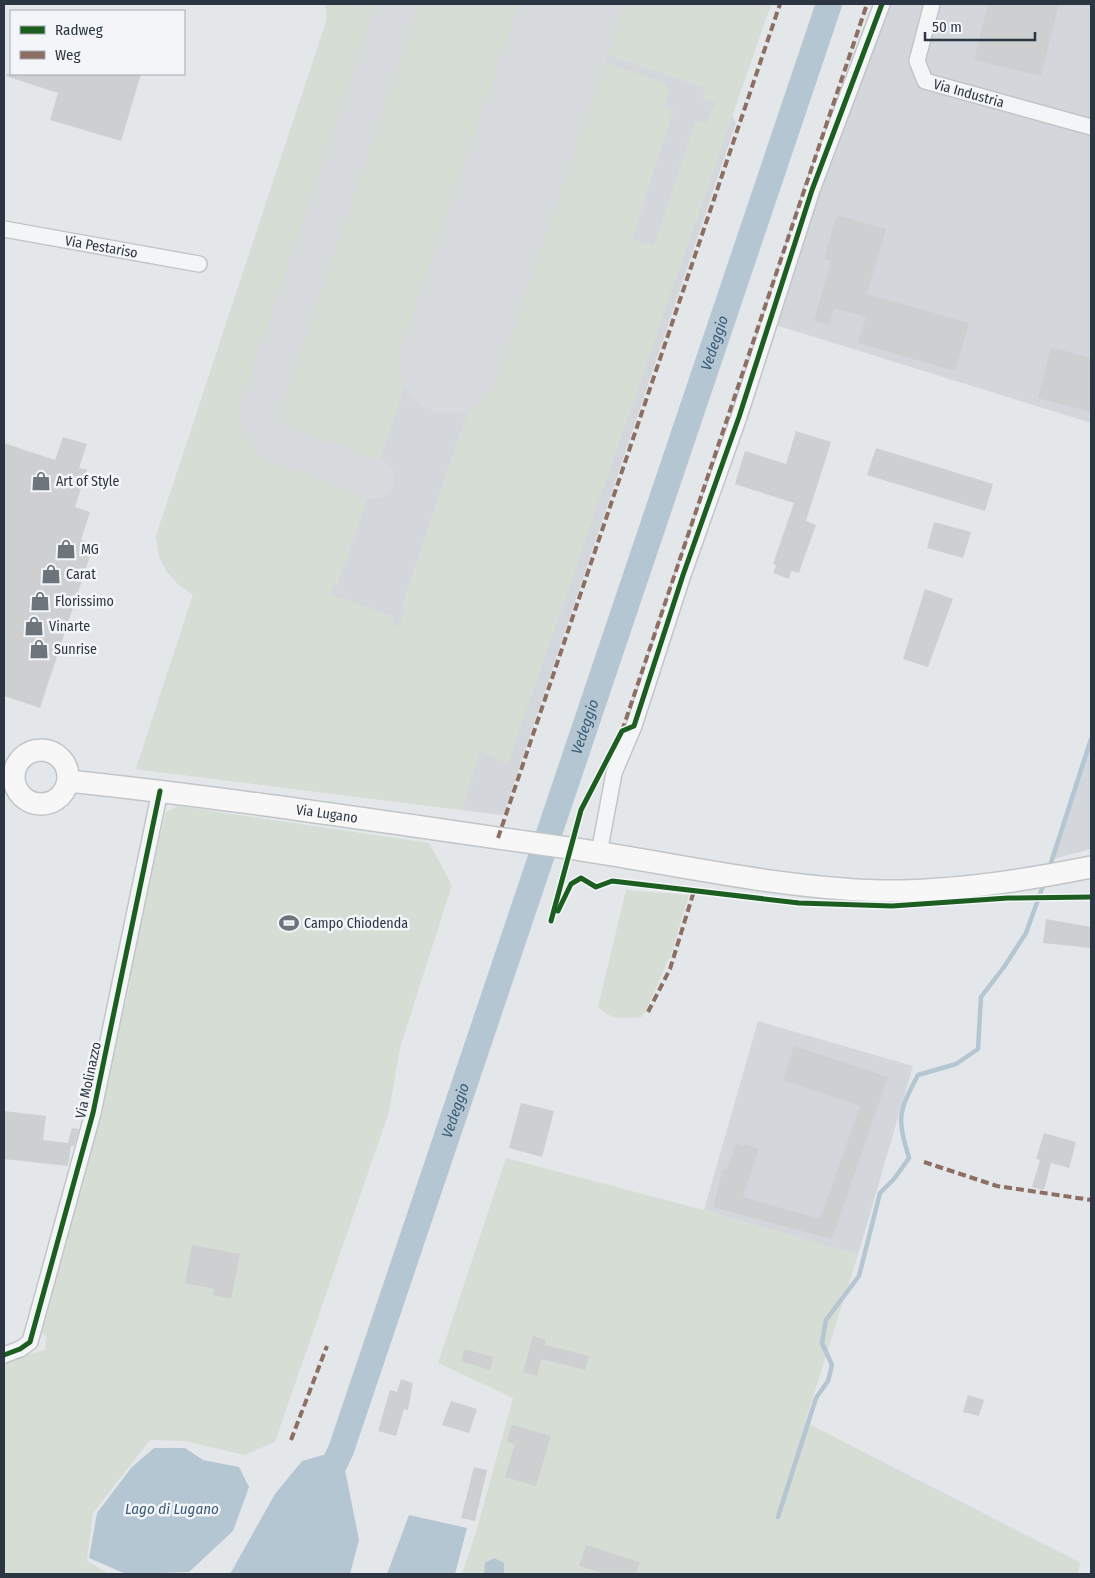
<svg xmlns="http://www.w3.org/2000/svg" width="1095" height="1578" font-family="'Fira Sans Condensed',sans-serif">
  <style>
    .built { fill: #d3d7dc }
    .green { fill: #d6ddd5 }
    .water { fill: #b4c6d2 }
    .lines { fill: none; stroke-linecap: round; stroke-linejoin: round }
    .stream { stroke: #b4c6d2; stroke-width: 4.5 }
    .river { stroke: #b4c6d2; stroke-width: 26 }
    .taxiway { stroke: #d8dbdd; stroke-width: 40 }
    .runway { stroke: #d8dbdd; stroke-width: 100 }
    .building { fill: #cdcfd1 }
    .street-casing { stroke: #c2c5c7; stroke-width: 18 }
    .secondary-casing { stroke: #c2c5c7; stroke-width: 24 }
    .street { stroke: #f4f5f6; stroke-width: 15 }
    .secondary { stroke: #f7f7f8; stroke-width: 21 }
    .quiet { stroke: #8d6e63; stroke-width: 4; stroke-dasharray: 8 4; stroke-linecap: butt }
    .cycleway-casing { stroke: #f3f5f8; stroke-width: 8 }
    .cycleway { stroke: #1b5e20; stroke-width: 5 }
    .labels { text-anchor: middle; stroke-width: 5; stroke-linejoin: round; paint-order: stroke }
    .street-label { font-size: 14px; fill: #2c3642; stroke: #f3f5f8 }
    .poi-label { font-size: 14px; fill: #2c3642; stroke: #f3f5f8; text-anchor: start }
    .water-label { font-size: 15px; font-style: italic; fill: #385a74; stroke: #f3f5f8 }
  </style>
  <rect width="100%" height="100%" fill="#e4e7e9"/>
  <!-- built -->
  <g class="built">
    <polygon points="326,4 771,4 732,115 736,123 504,813 501,815 136,769 193,595 179,585 167,572 159,556 156,536 327,19"/>
    <polygon points="881,4 1091,4 1091,423 769,323"/>
    <polygon points="1091,739 1091,849 1053,859"/>
    <polygon points="758,1021 913,1066 858,1255 704,1210"/>
  </g>
  <!-- green -->
  <g class="green">
    <path d="M326,4H535L337,586L333,585L330,594L395,617L393,624L399,626L405,609L401,608L588,56L665,83L668,91L665,108L673,111L632,239L654,246L695,121L706,123L716,103L702,98L705,88L591,49L606,4H771L508,764L480,751L462,810L136,769L193,595C171,579 159,564 156,536L327,19Z"/>
    <polygon points="178,806 429,843 452,885 400,1048 389,1112 275,1442 244,1455 185,1441 150,1440 93,1513 87,1561 109,1574 4,1574 4,1360 45,1350 46,1337 39,1327 121,1006 125,1005 130,983 129,962 166,812"/>
    <path d="M626,890L689,895L672,951L647,1009L642,1017C622,1019 613,1021 598,1007Z"/>
    <polygon points="506,1158 704,1210 858,1255 805,1422 1081,1563 1077,1574 462,1574 477,1529 513,1398 438,1363"/>
  </g>
  <!-- water -->
  <g class="water">
    <polygon points="154,1448 185,1448 203,1460 239,1467 249,1487 233,1531 189,1572 126,1574 89,1558 97,1513 131,1468"/>
    <polygon points="341,1450 359,1540 350,1574 230,1574 275,1494 302,1461"/>
    <polygon points="409,1515 467,1528 455,1574 387,1574"/>
    <polygon points="494,1558 504,1563 504,1574 484,1574 485,1563"/>
  </g>
  <g class="lines">
    <!-- stream -->
    <g class="stream">
      <polyline points="1049,869 1091,739"/>
      <path d="M778,1517L816,1398L828,1381L832,1365L822,1343L826,1320L859,1276L880,1193L894,1179L909,1158C897,1117 898,1113 918,1075L956,1064L978,1049L981,997L1004,967L1026,933L1044,883"/>
    </g>
    <!-- river -->
    <path class="river" id="s1" d="M325,1483L341,1450L829,4"/>
    <!-- taxiway -->
    <polyline class="taxiway" points="374,479 275,442 263,428 260,409 398,4"/>
    <!-- runway -->
    <polyline class="runway" points="449,363 572,4"/>
  </g>
  <!-- building -->
  <g class="building">
    <polygon points="988,4 1059,4 1041,76 974,60"/>
    <polygon points="6,74 141,74 121,141 50,120 58,93 6,76"/>
    <polygon points="837,215 886,229 867,294 969,323 955,371 858,343 866,317 834,308 829,325 814,321 831,261 824,259"/>
    <polygon points="1051,347 1091,358 1091,412 1038,398"/>
    <polygon points="796,431 831,442 806,521 816,525 799,573 791,571 789,579 773,573 776,565 773,564 794,503 735,484 745,451 786,464"/>
    <polygon points="63,437 87,444 79,468 87,470 75,507 90,512 81,540 94,544 40,708 4,696 4,443 55,460"/>
    <polygon points="876,448 993,484 985,511 867,475"/>
    <polygon points="934,522 971,532 963,558 927,548"/>
    <polygon points="925,589 953,599 928,667 903,659"/>
    <polygon points="1046,919 1091,927 1091,948 1043,943"/>
    <polygon points="794,1046 888,1077 832,1239 713,1207 723,1169 727,1170 736,1143 744,1146 745,1144 759,1149 743,1197 820,1219 860,1106 783,1080"/>
    <polygon points="521,1103 554,1111 542,1157 509,1148"/>
    <polygon points="4,1111 46,1116 43,1140 68,1143 72,1128 79,1129 74,1146 71,1146 68,1166 4,1159"/>
    <polygon points="1044,1133 1076,1142 1069,1168 1051,1163 1044,1190 1032,1187 1040,1160 1036,1159"/>
    <polygon points="192,1245 240,1254 231,1299 213,1295 215,1289 185,1283"/>
    <polygon points="533,1336 546,1340 545,1345 589,1356 585,1370 541,1359 537,1376 523,1372"/>
    <polygon points="465,1349 493,1357 490,1370 461,1361"/>
    <polygon points="401,1379 413,1383 408,1410 404,1409 396,1436 378,1431 390,1390 397,1392"/>
    <polygon points="968,1395 984,1400 979,1416 963,1412"/>
    <polygon points="451,1401 477,1409 469,1433 442,1425"/>
    <polygon points="512,1425 551,1436 536,1486 505,1477 515,1444 507,1442"/>
    <polygon points="474,1467 487,1470 475,1521 461,1518"/>
    <polygon points="586,1545 640,1562 636,1574 605,1574 579,1566"/>
  </g>
  <g class="lines">
    <defs>
      <g id="street">
        <path id="s2" d="M932,4L917,61L925,81L1091,127"/>
        <path id="s3" d="M4,229L199,264"/>
        <polyline points="599,853 614,773 634,726 683,575 739,417 812,190 882,4"/>
        <polyline points="4,1355 20,1349 30,1342 93,1113 160,791"/>
      </g>
      <g id="secondary">
        <circle cx="41" cy="777" r="27"/>
        <path id="s4" d="M68,781C240,799 411,826 582,850C681,865 780,888 880,891C951,892 1022,881 1091,867"/>
      </g>
    </defs>
    <!-- street casing -->
    <use href="#street" class="street-casing"/>
    <!-- secondary casing -->
    <use href="#secondary" class="secondary-casing"/>
    <!-- street -->
    <use href="#street" class="street"/>
    <!-- secondary -->
    <use href="#secondary" class="secondary"/>
    <!-- quiet -->
    <g class="quiet">
      <polyline points="622,731 867,4"/>
      <polyline points="498,838 780,4"/>
      <polyline points="648,1012 670,969 694,891"/>
      <polyline points="924,1162 997,1186 1091,1200"/>
      <polyline points="291,1440 327,1346"/>
    </g>
    <defs>
      <g id="cycleway">
        <polyline points="558,911 571,884 581,878 596,887 612,881 799,903 892,906 1008,898 1091,897"/>
        <polyline points="551,921 581,810 622,731 634,726 683,575 739,417 812,190 882,4"/>
        <polyline points="4,1355 20,1349 30,1342 93,1113 160,791"/>
      </g>
    </defs>
    <!-- cycleway casing -->
    <use href="#cycleway" class="cycleway-casing"/>
    <!-- cycleway -->
    <use href="#cycleway" class="cycleway"/>
  </g>
  <!-- icons -->
  <defs>
    <symbol id="shop-bare" viewBox="-9 -9 18 18"><path d="M-5-2.5h2.3a2.7 3.5 0 0 1 5.4 0H5L5.5 6h-11ZM-1.5-2.5h3a1.5 2.3 0 0 0-3 0Z" fill="#6c747c" stroke="#f3f5f8" stroke-width="2.5" paint-order="stroke"/></symbol>
    <symbol id="stadium-bare" viewBox="-9 -9 18 18"><path d="M0-5a6.5 5 0 1 0 0 10a6.5 5 0 1 0 0-10ZM-3.5-1.8h7v3.6h-7Z" fill="#6c747c" stroke="#f3f5f8" stroke-width="2.5" paint-order="stroke"/></symbol>
  </defs>
  <g fill-rule="evenodd">
    <use href="#shop-bare" x="27" y="467" width="28" height="28"/>
    <use href="#shop-bare" x="52" y="535" width="28" height="28"/>
    <use href="#shop-bare" x="37" y="560" width="28" height="28"/>
    <use href="#shop-bare" x="26" y="587" width="28" height="28"/>
    <use href="#shop-bare" x="20" y="612" width="28" height="28"/>
    <use href="#shop-bare" x="25" y="635" width="28" height="28"/>
    <use href="#stadium-bare" x="275" y="909" width="28" height="28"/>
  </g>
  <g class="labels">
    <!-- street labels -->
    <g class="street-label">
      <text dy="5" stroke="none"><textPath href="#s2" startOffset="126">Via Industria</textPath></text>
      <text dy="5" stroke="none"><textPath href="#s3" startOffset="99">Via Pestariso</textPath></text>
      <text dy="5" stroke="none"><textPath href="#s4" startOffset="261">Via Lugano</textPath></text>
      <text transform="translate(88 1080) rotate(-78)" y="5">Via Molinazzo</text>
    </g>
    <!-- poi labels -->
    <g class="poi-label">
      <text x="56" y="486">Art of Style</text>
      <text x="81" y="554">MG</text>
      <text x="66" y="579">Carat</text>
      <text x="55" y="606">Florissimo</text>
      <text x="49" y="631">Vinarte</text>
      <text x="54" y="654">Sunrise</text>
      <text x="304" y="928">Campo Chiodenda</text>
    </g>
    <!-- water labels -->
    <g class="water-label">
      <text dy="5" stroke="none"><textPath href="#s1" startOffset="1205">Vedeggio</textPath></text>
      <text dy="5" stroke="none"><textPath href="#s1" startOffset="800">Vedeggio</textPath></text>
      <text dy="5" stroke="none"><textPath href="#s1" startOffset="395">Vedeggio</textPath></text>
      <text x="172" y="1514">Lago di Lugano</text>
    </g>
  </g>
  <!-- border -->
  <rect width="1095" height="1578" fill="none" stroke="#2c3642" stroke-width="10"/>
  <!-- legend -->
  <rect x="10" y="10" width="175" height="65" fill="#f3f5f8" stroke="#a3a9af"/>
  <rect x="20" y="26" width="25" height="8" fill="#1b5e20" stroke="#a3a9af"/>
  <text x="55" y="35" font-size="15" fill="#2c3642">Radweg</text>
  <rect x="20" y="51" width="25" height="8" fill="#8d6e63" stroke="#a3a9af"/>
  <text x="55" y="60" font-size="15" fill="#2c3642">Weg</text>
  <!-- scale -->
  <path d="M925 32v8h110v-8" fill="none" stroke="#2c3642" stroke-width="2.5"/>
  <text x="932" y="32" font-size="15" fill="#2c3642" stroke="#f3f5f8" stroke-width="4" paint-order="stroke">50 m</text>
</svg>
